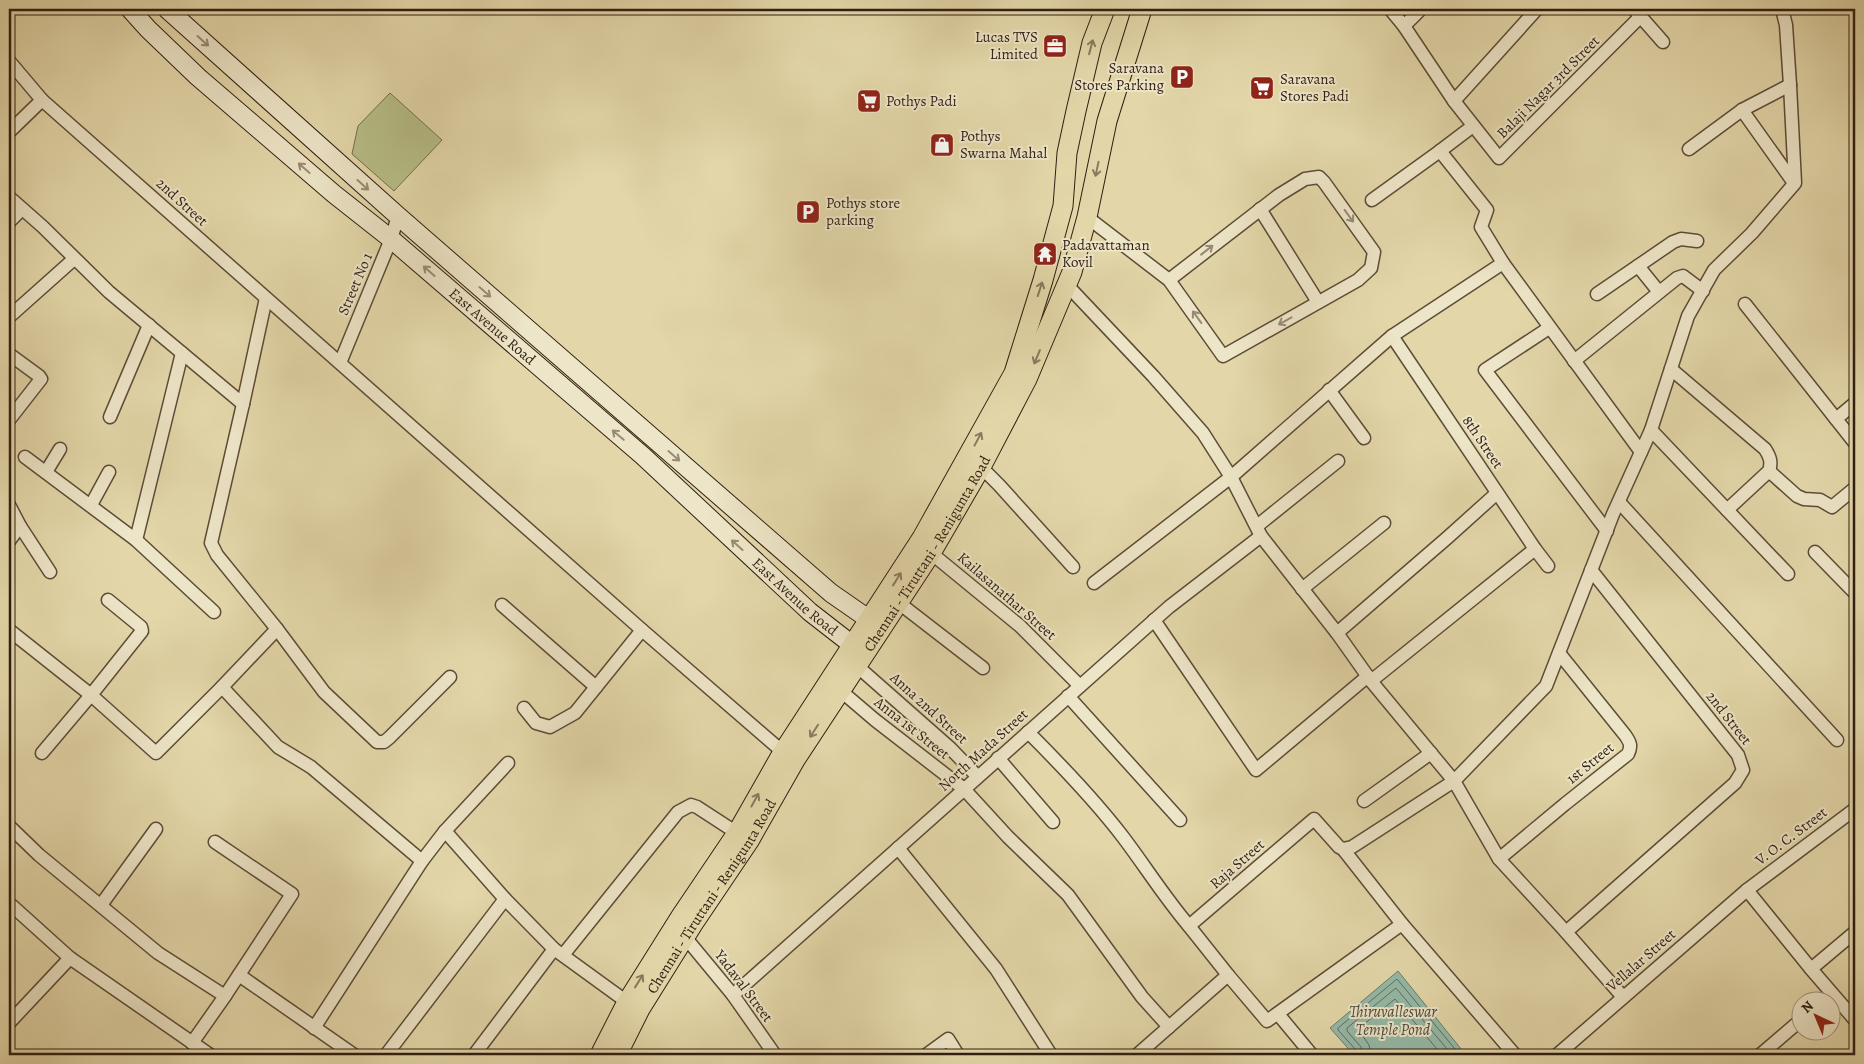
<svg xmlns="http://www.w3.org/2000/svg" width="1864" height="1064" font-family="Alegreya,serif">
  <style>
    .green { fill: #b6bd86; stroke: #736e4c }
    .water { fill: #95baa8; stroke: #6d7c6c }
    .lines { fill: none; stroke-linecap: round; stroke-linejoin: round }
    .shore { stroke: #626c5e; stroke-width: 1 }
    .street-casing { stroke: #5d4c38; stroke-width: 15 }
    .secondary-casing { stroke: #301e13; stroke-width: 20 }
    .primary-casing { stroke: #301e13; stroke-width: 21 }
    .street { stroke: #ede5c7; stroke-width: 12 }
    .secondary { stroke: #ede5c7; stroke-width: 18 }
    .primary { stroke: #e3d7a9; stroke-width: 19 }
    .oneway { stroke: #988b76 }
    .oneway2 { stroke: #8a7a5e }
    .labels { text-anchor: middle; stroke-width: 4; stroke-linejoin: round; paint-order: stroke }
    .poi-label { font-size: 15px; fill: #301e13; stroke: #ede5c7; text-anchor: start }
    .street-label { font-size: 15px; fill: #301e13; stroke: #ede5c7 }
    .water-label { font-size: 16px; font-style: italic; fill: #4e4d40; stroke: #ede5c7 }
  </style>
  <rect width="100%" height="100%" fill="#e3d7a9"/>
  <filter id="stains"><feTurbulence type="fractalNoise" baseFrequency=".004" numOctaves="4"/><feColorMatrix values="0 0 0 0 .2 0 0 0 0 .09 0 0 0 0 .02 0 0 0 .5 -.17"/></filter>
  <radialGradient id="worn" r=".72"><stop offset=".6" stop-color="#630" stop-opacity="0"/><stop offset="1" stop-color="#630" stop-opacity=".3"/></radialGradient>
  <!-- green -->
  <polygon class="green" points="390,93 442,140 394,191 352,154 358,126"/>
  <!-- water -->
  <polygon class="water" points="1398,971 1466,1055 1354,1055 1330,1028"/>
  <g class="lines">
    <!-- shore -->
    <g class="shore">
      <polyline points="1357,1055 1356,1050 1338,1030 1338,1028 1397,979 1460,1055"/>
      <polyline points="1363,1055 1361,1047 1347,1031 1347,1028 1396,988 1452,1055"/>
      <polyline points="1371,1055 1369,1045 1358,1029 1395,999 1442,1055"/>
    </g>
    <defs>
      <g id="street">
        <polyline points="1390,9 1404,26 1454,101 1499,158 1640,17"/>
        <polyline points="1634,9 1663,42"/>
        <polyline points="1404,26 1421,9"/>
        <polyline points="9,61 42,100 642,630 783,752"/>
        <polyline points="1454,101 1537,9"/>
        <polyline points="1742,110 1794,183"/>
        <polyline points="1473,126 1440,151 1487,210 1481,227 1503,263 1641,452"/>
        <polyline points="9,132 42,100"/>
        <polyline points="1689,149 1742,110 1790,85"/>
        <polyline points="9,197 43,227 109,292 243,404 266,298"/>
        <polyline points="1372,200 1440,151"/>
        <polyline points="1260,209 1318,302"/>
        <polyline points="1087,217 1169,280 1223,356 1358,280 1371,268 1374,252 1324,182 1319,177 1305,179 1279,195 1169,280"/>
        <polyline points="9,222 22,209"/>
        <polyline points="1638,266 1659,292"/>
        <polyline points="1067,285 1153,376 1203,433 1231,477 1261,536 1337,633 1371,681 1454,781 1499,859 1566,932 1623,997"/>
        <polyline points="1597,294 1673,242 1681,239 1697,241"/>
        <polyline points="1745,304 1836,419"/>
        <polyline points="9,317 74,259"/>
        <polyline points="1549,328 1485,370 1607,531"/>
        <polyline points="1392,336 1535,549 1548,566"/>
        <polyline points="9,354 39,376 41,379 9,420"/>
        <polyline points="1574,361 1677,278 1683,276 1703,291"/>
        <polyline points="340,363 391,239 398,216"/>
        <path d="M1671,369L1765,449C1770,457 1772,462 1769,471L1727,510"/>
        <polyline points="1329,390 1364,438"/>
        <polyline points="1855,403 1836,419 1855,443"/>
        <polyline points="243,404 211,543 217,555 277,629 324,692 377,742 384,742 389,738 450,677"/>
        <polyline points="110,417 149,325"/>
        <polyline points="1651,430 1788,574"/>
        <polyline points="25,457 136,540 214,612"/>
        <polyline points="981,467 999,485 1073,567"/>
        <polyline points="1769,471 1797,496 1804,499 1820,500 1832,507 1855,488"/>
        <polyline points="46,472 60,449"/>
        <polyline points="1619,502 1837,740"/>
        <polyline points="9,505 20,526"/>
        <polyline points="91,505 109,472"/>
        <polyline points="1257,526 1338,461"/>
        <polyline points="136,540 182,353"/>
        <polyline points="9,541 20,526 50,572"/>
        <polyline points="1815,552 1855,593"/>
        <polyline points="931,553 1020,626 1080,686"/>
        <polyline points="1094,583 1231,477 1392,336 1503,263"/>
        <polyline points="1302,589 1384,523"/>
        <polyline points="108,600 141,627 142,631 91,695 156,753 222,687"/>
        <polyline points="899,603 983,668"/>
        <polyline points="502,605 596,687"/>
        <polyline points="1154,620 1256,770 1368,676"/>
        <polyline points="277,629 222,687 278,747 311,767 422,861"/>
        <polyline points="9,630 91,695 42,753"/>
        <polyline points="1337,633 1447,538 1497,493"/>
        <polyline points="857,666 950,748 977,776"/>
        <polyline points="1371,681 1535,549"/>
        <polyline points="841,691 875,720 964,789 1008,837 1068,895 1142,997 1169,1027"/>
        <polyline points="1068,696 1180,820"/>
        <polyline points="524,708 536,723 550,727 575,713 642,630"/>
        <path d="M1028,732C1061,765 1094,799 1123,837C1145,866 1165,898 1189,926"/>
        <polyline points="998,758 1053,822"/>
        <polyline points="1364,801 1431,753"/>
        <polyline points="9,826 39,855 158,953 225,996"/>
        <polyline points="445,831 505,899"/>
        <polyline points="898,848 996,969 1051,1055"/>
        <polyline points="1343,849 1402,924 1515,1055"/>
        <path d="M1499,859L1565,804L1628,754C1632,746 1630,742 1625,735L1559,653"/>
        <polyline points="1747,890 1811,969 1855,1020"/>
        <polyline points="9,903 70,958 210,1055"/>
        <polyline points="101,905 156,829"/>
        <polyline points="1566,932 1735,783 1743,770 1738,755 1591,570"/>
        <polyline points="680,934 685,937 733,995 775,1055"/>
        <polyline points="563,955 678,812 691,805 697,807 737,833"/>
        <polyline points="1811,969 1855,932"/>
        <polyline points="239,975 354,1055"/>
        <polyline points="1228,975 1267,1021 1402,924"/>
        <polyline points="733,995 1169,607 1261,536"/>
        <polyline points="1278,1014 1312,1055"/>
        <polyline points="9,1023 70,958"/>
        <polyline points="314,1028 422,861 445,831 508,763"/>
        <polyline points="192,1043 225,996 292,894 215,842"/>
        <polyline points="386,1055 505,899 554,949 627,1002"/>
        <polyline points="474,1055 554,949"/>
        <polyline points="926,1055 948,1039 958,1055"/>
        <polyline points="1137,1055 1228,975 1189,926 1314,819 1339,847 1343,849 1352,847 1454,781 1546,686 1613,514 1651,430 1688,316 1714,270 1752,233 1795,183 1790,85 1786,25 1782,9"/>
        <polyline points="1557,1055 1747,890 1855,809"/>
        <polyline points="1760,1055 1802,1019"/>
      </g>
      <g id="secondary">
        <path id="s1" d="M130,9L148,29L198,77L334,194L391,239L643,456L810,612L864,654"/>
        <polyline points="167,9 398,216 831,593 880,627"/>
      </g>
      <g id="primary">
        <polyline points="600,1055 627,1002 681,916 737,833 783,752 922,538 1014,373 1043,280 1063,206 1067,153 1076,111 1092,43 1105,9"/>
        <path id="s2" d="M617,1055L640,1009L693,924L749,841L795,760L931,553L981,467L1027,379L1072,272L1087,217L1107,121L1142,9"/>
      </g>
    </defs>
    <!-- street casing -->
    <use href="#street" class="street-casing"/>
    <!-- secondary casing -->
    <use href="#secondary" class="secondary-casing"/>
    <!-- primary casing -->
    <use href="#primary" class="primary-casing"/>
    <!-- street -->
    <use href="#street" class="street"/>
    <!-- secondary -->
    <use href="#secondary" class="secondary"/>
    <!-- primary -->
    <use href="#primary" class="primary"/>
  </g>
  <!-- one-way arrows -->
  <defs><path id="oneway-shaft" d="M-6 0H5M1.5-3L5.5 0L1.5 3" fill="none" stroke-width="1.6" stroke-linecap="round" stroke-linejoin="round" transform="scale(1.25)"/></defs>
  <g class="oneway">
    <use href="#oneway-shaft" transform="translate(203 41) rotate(42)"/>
    <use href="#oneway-shaft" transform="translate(304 168) rotate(-139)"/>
    <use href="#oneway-shaft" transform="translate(363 185) rotate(42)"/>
    <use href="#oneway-shaft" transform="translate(1349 216) rotate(54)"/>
    <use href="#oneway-shaft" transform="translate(1207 250) rotate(-38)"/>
    <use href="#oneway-shaft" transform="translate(429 271) rotate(-139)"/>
    <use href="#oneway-shaft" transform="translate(485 292) rotate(41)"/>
    <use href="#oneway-shaft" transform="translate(1197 317) rotate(-126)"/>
    <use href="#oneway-shaft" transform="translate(1285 321) rotate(151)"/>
    <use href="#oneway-shaft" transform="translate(618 435) rotate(-140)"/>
    <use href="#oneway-shaft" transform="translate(674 456) rotate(41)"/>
    <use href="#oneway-shaft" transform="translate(737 545) rotate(-138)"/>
  </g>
  <g class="oneway2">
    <use href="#oneway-shaft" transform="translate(1091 47) rotate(-75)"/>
    <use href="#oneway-shaft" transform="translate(1097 169) rotate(102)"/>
    <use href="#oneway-shaft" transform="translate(1040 289) rotate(-72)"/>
    <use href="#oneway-shaft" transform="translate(1037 357) rotate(113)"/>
    <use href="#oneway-shaft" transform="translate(978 439) rotate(-62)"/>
    <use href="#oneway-shaft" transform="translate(897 579) rotate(-58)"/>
    <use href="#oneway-shaft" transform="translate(814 731) rotate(123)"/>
    <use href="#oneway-shaft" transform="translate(755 800) rotate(-61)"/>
    <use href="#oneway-shaft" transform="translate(639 981) rotate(-58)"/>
  </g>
  <!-- icons -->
  <defs>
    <symbol id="office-square" viewBox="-11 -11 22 22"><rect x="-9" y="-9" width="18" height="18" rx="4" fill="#8f2418" stroke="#ede5c7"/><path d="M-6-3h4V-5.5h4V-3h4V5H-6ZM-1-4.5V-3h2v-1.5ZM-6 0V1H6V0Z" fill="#fff"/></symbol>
    <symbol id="parking-square" viewBox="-11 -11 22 22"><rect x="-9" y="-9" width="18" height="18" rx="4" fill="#8f2418" stroke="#ede5c7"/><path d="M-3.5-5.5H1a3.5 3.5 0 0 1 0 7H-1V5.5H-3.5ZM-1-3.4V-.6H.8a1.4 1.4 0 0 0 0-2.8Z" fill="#fff"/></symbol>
    <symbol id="supermarket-square" viewBox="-11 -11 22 22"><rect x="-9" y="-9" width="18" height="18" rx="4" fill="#8f2418" stroke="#ede5c7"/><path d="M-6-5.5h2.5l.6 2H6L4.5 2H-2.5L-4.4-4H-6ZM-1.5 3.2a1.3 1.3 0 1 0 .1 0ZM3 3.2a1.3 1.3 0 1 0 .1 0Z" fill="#fff"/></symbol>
    <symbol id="shop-square" viewBox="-11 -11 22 22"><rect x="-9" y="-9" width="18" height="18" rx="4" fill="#8f2418" stroke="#ede5c7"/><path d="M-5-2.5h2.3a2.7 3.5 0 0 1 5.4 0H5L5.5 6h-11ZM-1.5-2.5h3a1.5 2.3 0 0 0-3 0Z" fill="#fff"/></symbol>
    <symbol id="temple-square" viewBox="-11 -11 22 22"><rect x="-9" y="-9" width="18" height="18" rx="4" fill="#8f2418" stroke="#ede5c7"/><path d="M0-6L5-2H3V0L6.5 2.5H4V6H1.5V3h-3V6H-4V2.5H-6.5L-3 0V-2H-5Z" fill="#fff"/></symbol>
  </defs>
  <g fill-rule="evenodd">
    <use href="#office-square" x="1041" y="32" width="28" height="28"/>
    <use href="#parking-square" x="1168" y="63" width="28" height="28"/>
    <use href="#supermarket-square" x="1248" y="74" width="28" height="28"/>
    <use href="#supermarket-square" x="855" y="87" width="28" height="28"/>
    <use href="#shop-square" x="928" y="131" width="28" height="28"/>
    <use href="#parking-square" x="794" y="198" width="28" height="28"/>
    <use href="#temple-square" x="1031" y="240" width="28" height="28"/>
  </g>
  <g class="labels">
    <!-- poi labels -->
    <g class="poi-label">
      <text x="1038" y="42" text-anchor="end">Lucas TVS<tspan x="1038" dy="17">Limited</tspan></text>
      <text x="1164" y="73" text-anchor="end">Saravana<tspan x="1164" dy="17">Stores Parking</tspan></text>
      <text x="1280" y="84">Saravana<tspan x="1280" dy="17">Stores Padi</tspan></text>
      <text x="886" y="106">Pothys Padi</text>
      <text x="960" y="141">Pothys<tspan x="960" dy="17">Swarna Mahal</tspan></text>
      <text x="826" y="208">Pothys store<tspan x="826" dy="17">parking</tspan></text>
      <text x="1062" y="250">Padavattaman<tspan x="1062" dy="17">Kovil</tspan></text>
    </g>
    <!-- street labels -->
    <g class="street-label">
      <text transform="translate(1548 87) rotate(-45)" y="5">Balaji Nagar 3rd Street</text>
      <text transform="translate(182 202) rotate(42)" y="5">2nd Street</text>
      <text transform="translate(355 284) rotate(-67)" y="5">Street No 1</text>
      <text dy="5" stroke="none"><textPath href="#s1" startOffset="482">East Avenue Road</textPath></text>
      <text transform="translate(1483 442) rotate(56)" y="5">8th Street</text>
      <text dy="5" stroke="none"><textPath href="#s2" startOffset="590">Chennai - Tiruttani - Renigunta Road</textPath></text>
      <text dy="5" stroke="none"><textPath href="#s1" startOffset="888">East Avenue Road</textPath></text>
      <text transform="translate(1007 596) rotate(41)" y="5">Kailasanathar Street</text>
      <text transform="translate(929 708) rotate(42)" y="5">Anna 2nd Street</text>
      <text transform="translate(1729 718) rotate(52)" y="5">2nd Street</text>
      <text transform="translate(912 728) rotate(38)" y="5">Anna 1st Street</text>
      <text transform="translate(983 750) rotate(-42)" y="5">North Mada Street</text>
      <text transform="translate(1590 763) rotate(-39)" y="5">1st Street</text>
      <text transform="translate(1791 836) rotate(-37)" y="5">V. O. C. Street</text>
      <text transform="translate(1237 864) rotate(-41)" y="5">Raja Street</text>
      <text dy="5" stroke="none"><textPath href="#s2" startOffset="185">Chennai - Tiruttani - Renigunta Road</textPath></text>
      <text transform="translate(1641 960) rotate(-41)" y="5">Vellalar Street</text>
      <text transform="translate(744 986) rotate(53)" y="5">Yadaval Street</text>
    </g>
    <!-- water labels -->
    <g class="water-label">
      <text x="1393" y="1017">Thiruvalleswar<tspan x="1393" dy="18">Temple Pond</tspan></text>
    </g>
  </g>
  <!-- margin -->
  <rect width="1864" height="1064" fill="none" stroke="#e3d7a9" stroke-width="30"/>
  <rect x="10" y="10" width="1844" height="1044" fill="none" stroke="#301e13" stroke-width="2.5"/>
  <rect x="15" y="15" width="1834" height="1034" fill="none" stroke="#301e13"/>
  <!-- north arrow -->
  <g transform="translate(1816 1016) rotate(316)"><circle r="24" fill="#ede5c7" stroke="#a1957f"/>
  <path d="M0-4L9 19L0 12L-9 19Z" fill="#8f2418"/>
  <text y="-8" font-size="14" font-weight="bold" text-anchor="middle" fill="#301e13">N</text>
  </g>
  <rect width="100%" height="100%" filter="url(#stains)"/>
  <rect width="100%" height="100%" fill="url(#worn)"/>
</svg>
